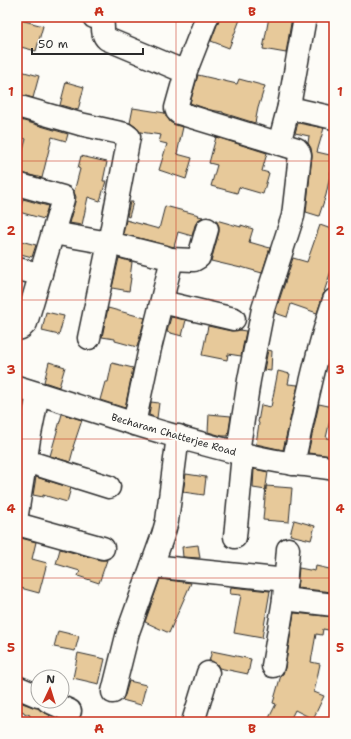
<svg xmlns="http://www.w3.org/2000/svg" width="351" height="739" font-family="'Shantell Sans',sans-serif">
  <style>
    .building { fill: #e7c99a; stroke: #2b2b2b }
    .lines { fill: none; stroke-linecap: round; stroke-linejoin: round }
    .minor-casing { stroke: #2b2b2b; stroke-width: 25 }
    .minor { stroke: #fdfcf7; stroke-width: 22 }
    .grid { fill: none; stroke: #c8321e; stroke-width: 1; stroke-opacity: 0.55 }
    .labels { text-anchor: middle; stroke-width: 3.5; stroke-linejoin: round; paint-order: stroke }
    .street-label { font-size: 10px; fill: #2b2b2b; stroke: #fdfcf7 }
    .neatline { fill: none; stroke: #c8321e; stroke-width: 1.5 }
    .grid-label { font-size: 13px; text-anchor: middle; font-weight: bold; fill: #c8321e }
  </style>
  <rect width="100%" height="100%" fill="#fdfcf7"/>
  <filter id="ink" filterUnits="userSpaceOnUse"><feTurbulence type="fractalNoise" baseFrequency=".025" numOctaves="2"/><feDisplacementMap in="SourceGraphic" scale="8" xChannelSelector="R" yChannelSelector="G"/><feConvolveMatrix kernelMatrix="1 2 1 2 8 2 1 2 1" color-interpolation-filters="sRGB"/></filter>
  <g filter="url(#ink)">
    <!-- building -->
    <g class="building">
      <polygon points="220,17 241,17 229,48 211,41"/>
      <polygon points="269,17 292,17 286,53 263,49"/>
      <polygon points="17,19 43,26 36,51 17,46"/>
      <polygon points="17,70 39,76 33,98 17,94"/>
      <polygon points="198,75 237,84 239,79 265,86 258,108 255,123 223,113 223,112 210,110 190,103"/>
      <polygon points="66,82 84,87 78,110 60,105"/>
      <polygon points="133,108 165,113 170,122 175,125 183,127 177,154 192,158 186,179 159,170 167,144 159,142 161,135 140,132 136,127 130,123"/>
      <polygon points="17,119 68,134 66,141 52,137 42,178 17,172 26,139 23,138 21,144 17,144"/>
      <polygon points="298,123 324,128 317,152 334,156 334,172 331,171 326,195 319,216 306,212 312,156 311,148 308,143 309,136 295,133"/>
      <polygon points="216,137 267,153 262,171 269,173 263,194 239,187 237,193 211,186 217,165 209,163"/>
      <polygon points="81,156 107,162 103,181 106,181 100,201 88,197 82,225 69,223 75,202 76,197 74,192 80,169 78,168"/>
      <polygon points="23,199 48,206 44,219 19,212"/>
      <polygon points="130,202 133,202 129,217 127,216"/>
      <polygon points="165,206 199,215 198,216 203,217 198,220 195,225 192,236 178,232 174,247 123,234 126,220 159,229"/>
      <polygon points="216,220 241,227 241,225 253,229 249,242 270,248 262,273 241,267 241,268 211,261 219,232 219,226"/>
      <polygon points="320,225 334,230 334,262 317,313 291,304 287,317 275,313 293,258 307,262"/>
      <polygon points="17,240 36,245 32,257 17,253"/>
      <polygon points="119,258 132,262 130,278 131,278 129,291 112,288"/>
      <polygon points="108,308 145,318 137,347 115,341 115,339 102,337"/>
      <polygon points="46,312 64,316 59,335 42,331"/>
      <polygon points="171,317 186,320 182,336 167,332"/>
      <polygon points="208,326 231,331 239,330 246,331 241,356 228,354 227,360 202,355"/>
      <polygon points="268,350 272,351 271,371 264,370"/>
      <polygon points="49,362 65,367 59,387 44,382"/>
      <polygon points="112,363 133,368 125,408 100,400 105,382 108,382"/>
      <polygon points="278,371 290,374 288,384 298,385 283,450 256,444 259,423 258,422 261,405 271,407"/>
      <polygon points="151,402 159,403 157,418 149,415"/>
      <polygon points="319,404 333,407 326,438 334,439 334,456 308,453"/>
      <polygon points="62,414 82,420 73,447 74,447 70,462 50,456"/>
      <polygon points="209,414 231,416 228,436 222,436 208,432"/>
      <polygon points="254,469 268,472 266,486 292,488 289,522 263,520 266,486 266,490 253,488"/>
      <polygon points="186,474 206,477 204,495 183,492"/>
      <polygon points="36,477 71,488 67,502 43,495 43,497 33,495"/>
      <polygon points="294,520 315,526 311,540 290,535"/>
      <polygon points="17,537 36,542 32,559 47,563 39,593 17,587"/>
      <polygon points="198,545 200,558 183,557 182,547"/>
      <polygon points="60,549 100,560 107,560 99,583 78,576 80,571 56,564"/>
      <polygon points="316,566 334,570 334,584 332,592 297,588 299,568 315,571"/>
      <polygon points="160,579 191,583 169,633 145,622"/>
      <polygon points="231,587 270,591 262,638 234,633 241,595 230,594"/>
      <polygon points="294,613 334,617 334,631 323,629 322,635 316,634 311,662 320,664 314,692 324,696 313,719 295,710 289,722 267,722 276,704 273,703 281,675 283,674 285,668"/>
      <polygon points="58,631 79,636 75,651 54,647"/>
      <polygon points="212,651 251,659 248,674 219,668 217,664 212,661 209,661"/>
      <polygon points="78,653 105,659 99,684 73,678"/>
      <polygon points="129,681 146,685 141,705 122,700 125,695"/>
      <polygon points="17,701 33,707 38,708 43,712 50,715 47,722 28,722 30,715 24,713 24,712 17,709"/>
    </g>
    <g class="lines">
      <defs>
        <g id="minor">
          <path d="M94,17L102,19C104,26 101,34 107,39L183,71L185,73V76L176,108L177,111L179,113L297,149L299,152L300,155L293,216L263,309L249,380L238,452"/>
          <polyline points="305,17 289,106 290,108 334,118"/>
          <polyline points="185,73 207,17"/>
          <polyline points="17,106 80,124 125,134 129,137 109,243 165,257 170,259 171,263 150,348 134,424"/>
          <polyline points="279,144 289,106"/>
          <polyline points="17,184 63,197 63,199 26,323 21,328 17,329"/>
          <polyline points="53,233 109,243 89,338"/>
          <polyline points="170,259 194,260 199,257 207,229"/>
          <polyline points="17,269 41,274"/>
          <polyline points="162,302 234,319"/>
          <path d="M17,387C96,411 175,439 256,457C269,460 282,462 295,464C308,466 321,466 334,469"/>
          <polyline points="26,461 109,487"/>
          <path d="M293,464C305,409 316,353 334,300"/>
          <polyline points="17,514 29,439 38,394"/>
          <polyline points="17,524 103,548"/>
          <polyline points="235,537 243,454"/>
          <polyline points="152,566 286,580"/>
          <polyline points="284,599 334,605"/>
          <polyline points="273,666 284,599 288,549"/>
          <polyline points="17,687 38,696"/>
          <polyline points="113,692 128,632 163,535 167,521 178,436"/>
          <polyline points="48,701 70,711"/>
          <polyline points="193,722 208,673"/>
        </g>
      </defs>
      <!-- minor casing -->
      <use href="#minor" class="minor-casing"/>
      <!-- minor -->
      <use href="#minor" class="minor"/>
    </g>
  </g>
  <!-- grid -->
  <path class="grid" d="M176,17V722M17,161H334M17,300H334M17,439H334M17,578H334"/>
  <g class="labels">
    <!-- street labels -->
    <g class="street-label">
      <text transform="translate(174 434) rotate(16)" y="4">Becharam Chatterjee Road</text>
    </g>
  </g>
  <!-- margin -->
  <rect width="351" height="739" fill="none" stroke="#fdfcf7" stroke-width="44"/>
  <!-- north arrow -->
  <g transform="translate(50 689) rotate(4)"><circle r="19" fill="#fdfcf7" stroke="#a9a8a5"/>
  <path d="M0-3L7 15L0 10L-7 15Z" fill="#c8321e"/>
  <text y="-6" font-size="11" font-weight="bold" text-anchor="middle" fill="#2b2b2b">N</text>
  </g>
  <!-- scale -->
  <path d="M32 48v6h111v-6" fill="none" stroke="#2b2b2b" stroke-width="2"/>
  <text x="38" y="48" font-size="12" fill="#2b2b2b" stroke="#fdfcf7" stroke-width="3" paint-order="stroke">50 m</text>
  <rect x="22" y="22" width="307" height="695" class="neatline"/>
  <g class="grid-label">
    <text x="99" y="16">A</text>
    <text x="252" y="16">B</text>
    <text x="11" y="96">1</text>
    <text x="340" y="96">1</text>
    <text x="11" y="235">2</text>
    <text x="340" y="235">2</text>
    <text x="11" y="374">3</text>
    <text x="340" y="374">3</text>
    <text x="11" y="513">4</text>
    <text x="340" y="513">4</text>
    <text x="11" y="652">5</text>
    <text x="340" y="652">5</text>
    <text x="99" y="733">A</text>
    <text x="252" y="733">B</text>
  </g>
</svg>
